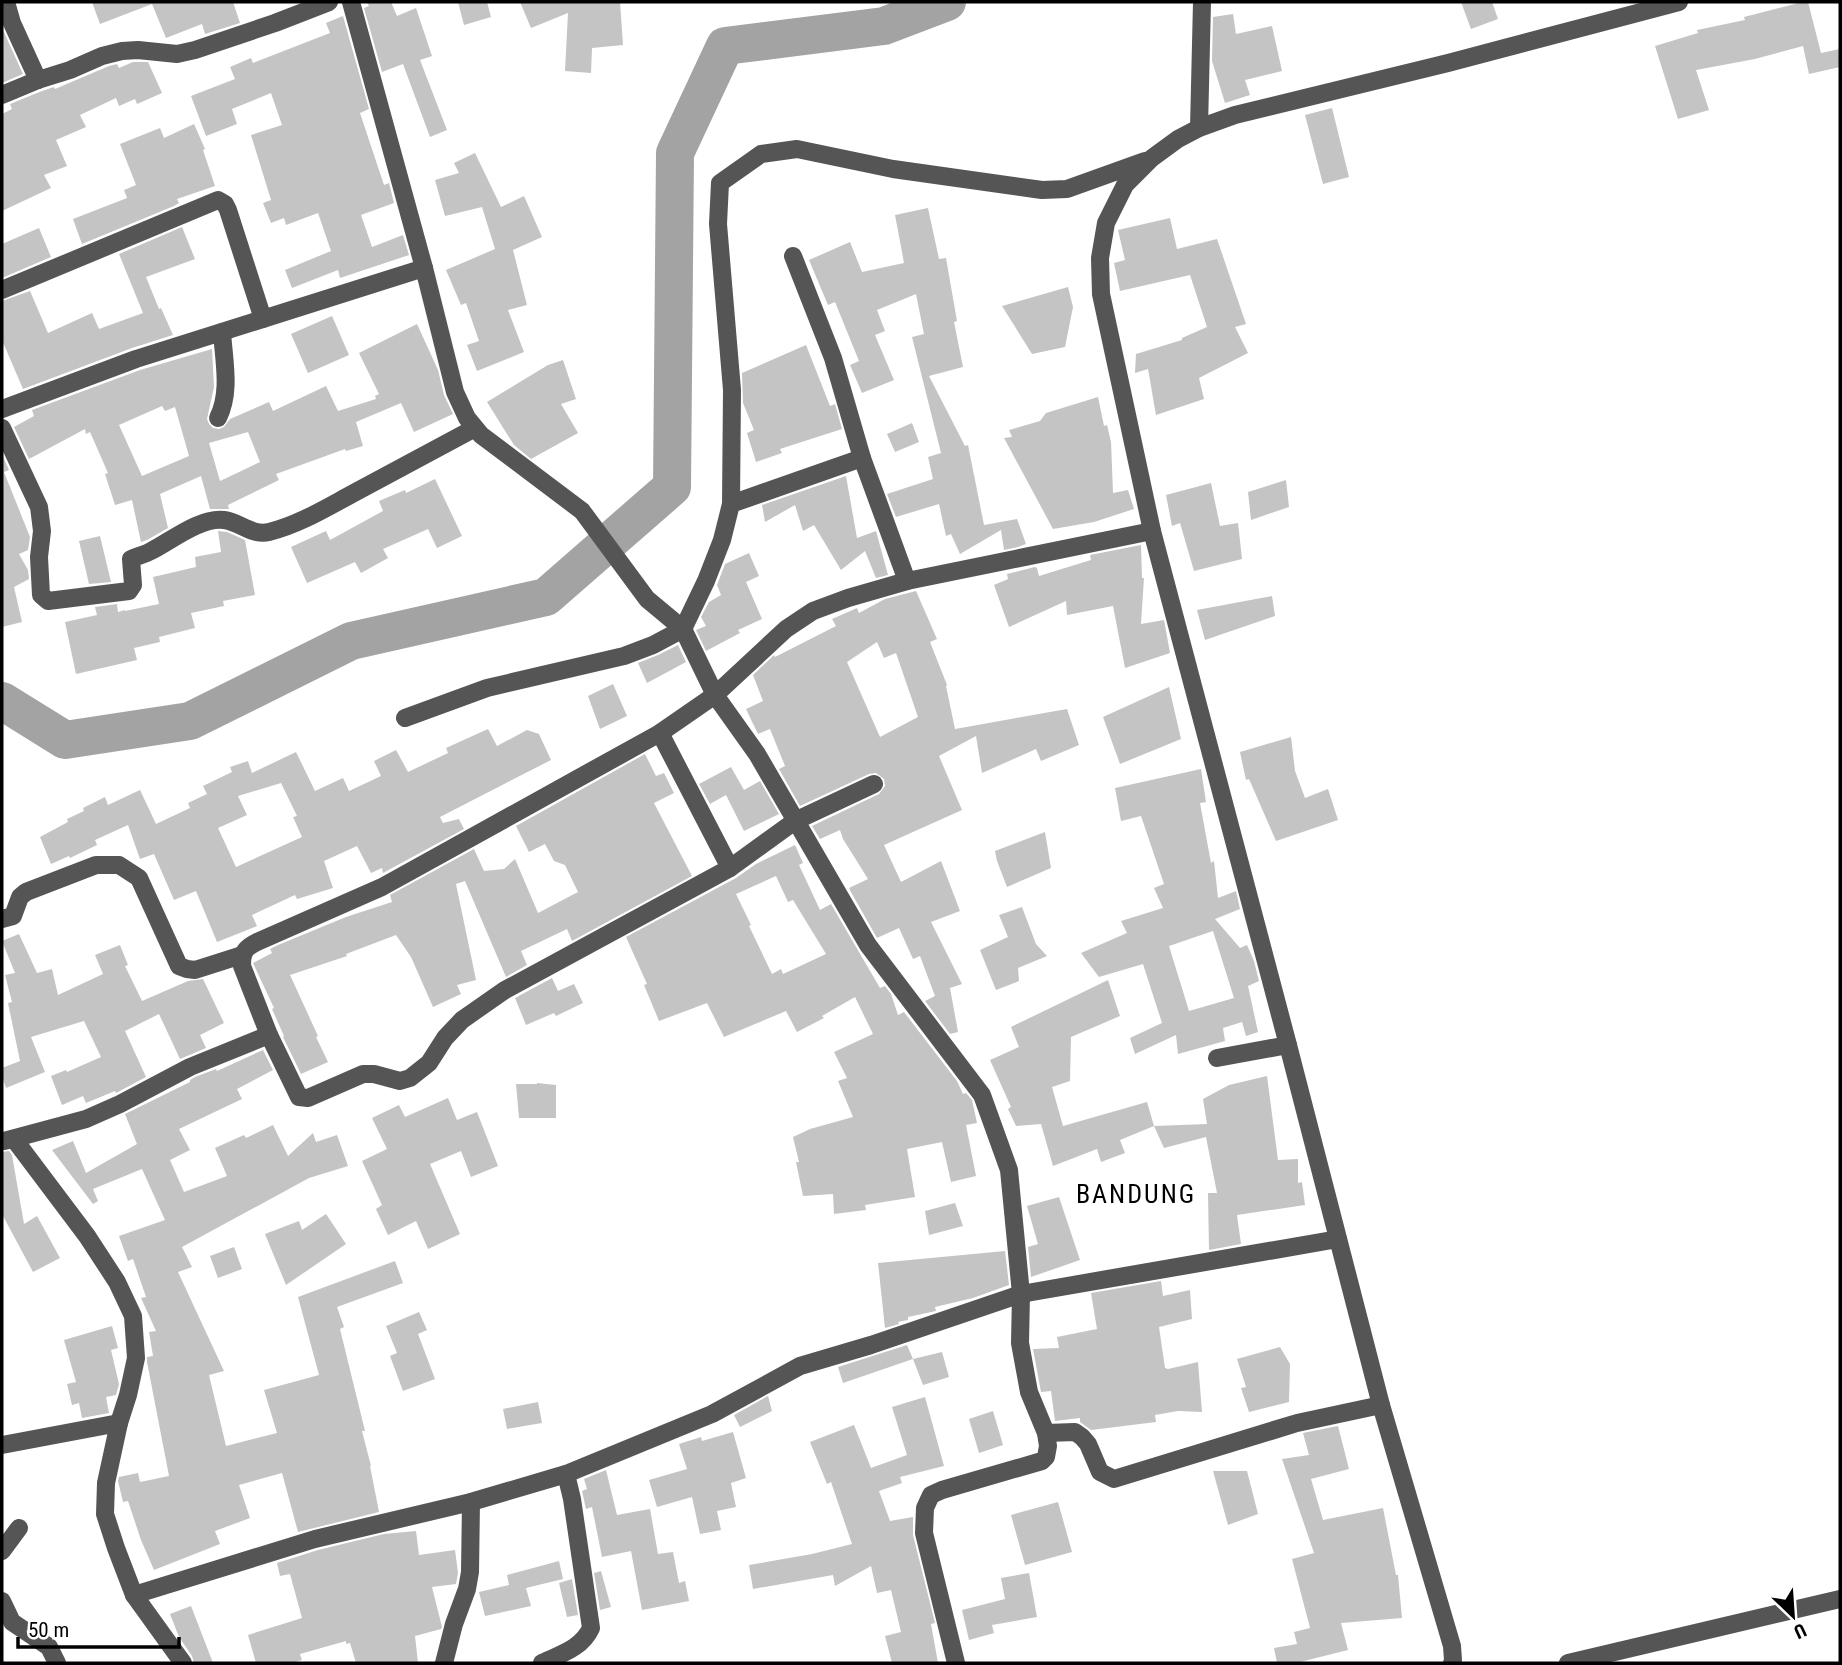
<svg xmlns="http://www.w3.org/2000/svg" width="1842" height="1665" font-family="'Roboto Condensed',sans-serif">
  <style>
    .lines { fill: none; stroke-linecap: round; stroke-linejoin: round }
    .river { stroke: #a3a3a3; stroke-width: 38 }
    .building { fill: #c4c4c4; fill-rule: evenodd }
    .minor { stroke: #555; stroke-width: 18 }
    .labels { text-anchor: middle; stroke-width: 5; stroke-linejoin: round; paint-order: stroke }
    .quarter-label { font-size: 26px; letter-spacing: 2px; fill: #000; stroke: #fff }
  </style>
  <rect width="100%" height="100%" fill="#fff"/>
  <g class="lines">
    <!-- river -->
    <polyline class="river" points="2,701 65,740 190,721 351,641 546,597 672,487 675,153 725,46 884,26 947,2"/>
  </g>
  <!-- building -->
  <g class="building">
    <polygon points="92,2 233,2 240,23 205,34 202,24 166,38 152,4 100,24"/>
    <polygon points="367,2 391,2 397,16 416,8 432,56 420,60 447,130 430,137 403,64 382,72 364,8 369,6"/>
    <polygon points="458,2 487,2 491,17 464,25"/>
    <polygon points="520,2 620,2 623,45 592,48 591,73 565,71 568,13 531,28"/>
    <polygon points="1461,2 1492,2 1498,19 1471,29"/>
    <polygon points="1803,2 1808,2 1821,53 1840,49 1840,67 1809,74 1803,46 1755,59 1696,70 1709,110 1678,119 1655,46 1698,33 1697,30 1745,20 1744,17"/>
    <polygon points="1233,14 1236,34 1272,26 1282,71 1245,80 1250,95 1225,103 1212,61 1213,17"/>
    <polygon points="343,16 369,109 360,113 384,185 389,183 394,203 361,215 372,247 403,235 409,255 340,278 338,270 292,288 285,270 331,251 318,213 286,225 284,218 271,223 263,203 271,200 251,135 282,125 271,93 232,109 237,124 206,136 191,96 235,79 230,67 251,58 253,63 330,33 326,23"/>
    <polygon points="2,28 23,74 2,83"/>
    <polygon points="133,62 148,62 162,93 137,104 135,99 119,106 116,98 80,115 86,127 56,140 67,166 44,175 51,188 2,211 2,114 12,109 10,104 42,91 54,87 55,89 109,66 117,64 119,68"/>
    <polygon points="1332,108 1349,177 1323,184 1305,115"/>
    <polygon points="194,124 205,149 203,150 215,186 177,199 179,203 174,206 82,244 73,219 127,198 124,190 136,185 120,144 160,128 164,138"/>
    <polygon points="475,153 501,207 524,196 542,237 513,250 527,305 508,310 524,352 477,371 467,345 479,341 466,303 461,305 446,270 495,249 482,207 445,216 435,180 459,173 454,163"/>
    <polygon points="928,208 939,259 946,258 957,321 954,322 963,367 929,376 965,446 968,445 984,525 1017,519 1026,544 1018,547 1004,550 1001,530 960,554 951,534 946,536 939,504 896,517 887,494 933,479 928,457 941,453 912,337 924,334 916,294 877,310 885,331 875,335 894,380 862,393 850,365 859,361 835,302 828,305 809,260 850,242 862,272 904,263 895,215"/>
    <polygon points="1170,218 1177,249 1217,239 1246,324 1235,327 1248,353 1199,378 1204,399 1156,415 1148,369 1135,373 1136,354 1182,340 1182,338 1207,327 1190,275 1120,291 1114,263 1125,260 1118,230"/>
    <polygon points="182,227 195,259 146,277 159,309 161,308 173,335 132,348 23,389 2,340 2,301 30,291 48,333 92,313 99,329 143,313 119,254"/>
    <polygon points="39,228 51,257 2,278 2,244"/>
    <polygon points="1068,287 1073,307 1065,347 1032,354 1002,306"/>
    <polygon points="332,316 349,355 308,373 291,334"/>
    <path d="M417,324L438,370L444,395L453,414L414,432L401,403L356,422L363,446L346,451L345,449L276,474L279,480L228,505L229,509H210L201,476L160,494L168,528L147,540L141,542L132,500L115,505L105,474L108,473L90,432L86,434L85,429L29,459L14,427L34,416L32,410L140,370L212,349L214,387L207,419L209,424L213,428L219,429L224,427L230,419L269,402L273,411L326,386L338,411L376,399L375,396L379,394L359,353ZM162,406L165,411L175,407L189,456L142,476L119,425ZM248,432L260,462L220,481L209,443Z"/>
    <polygon points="806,345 830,406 835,404 842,429 780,449 782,453 756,462 747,433 754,430 743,403 742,373"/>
    <polygon points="563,360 576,399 561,404 578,433 531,459 514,445 487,402 548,365"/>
    <polygon points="1098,397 1104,426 1107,425 1111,442 1113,493 1128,490 1134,509 1094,522 1053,529 1004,438 1012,437 1009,430 1040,421 1046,413"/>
    <polygon points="912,423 919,442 895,452 887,434"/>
    <polygon points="2,454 9,470 4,472 30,537 28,550 19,554 28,570 29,579 14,587 22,622 2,627"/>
    <polygon points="846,476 857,538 876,531 888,575 876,578 865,551 841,570 814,525 803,531 795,505 765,522 762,505"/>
    <polygon points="435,479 462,536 437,548 428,529 383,549 388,558 361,573 355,562 307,583 291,547 326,531 330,540 383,511 379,501 405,490 406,493"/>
    <polygon points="1286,480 1289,507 1251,520 1248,492"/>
    <polygon points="1211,483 1220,526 1238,523 1242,559 1194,571 1180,523 1172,526 1166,495"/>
    <polygon points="218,531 227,532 245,540 255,595 223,601 224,606 191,613 195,628 159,637 160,642 134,648 137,660 76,674 65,622 97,615 95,607 117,604 118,612 125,610 125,611 159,604 153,577 196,567 195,557 221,552"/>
    <polygon points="100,536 111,582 89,584 79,541"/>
    <polygon points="1141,545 1142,578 1144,578 1141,624 1164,620 1170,653 1125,668 1113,606 1067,615 1066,601 1009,627 994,585 1008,579 1007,574 1035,567 1037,568 1039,576 1091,560 1090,555"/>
    <polygon points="749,553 759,576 746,582 762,619 738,630 740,633 706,651 696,630 706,626 701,617 709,602 721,595 717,585 725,564"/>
    <path d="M916,591L937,639L930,642L947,685L946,686L955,729L1067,709L1079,745L1041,761L1036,749L982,773L976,736L939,756L962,810L884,845L901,882L941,861L960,911L931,922L962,984L950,988L958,1032L950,1034L925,1001L935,996L920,956L913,959L899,928L877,938L852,894L849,888L868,879L843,839L840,830L820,839L812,826L879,794L885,786L884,779L876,773L869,774L800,806L779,769L785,766L770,729L758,734L746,709L763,701L753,675L774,655L775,657L836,626L832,619L857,608L859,613L885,599ZM877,642L884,658L896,653L918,717L880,737L847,662Z"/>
    <polygon points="1272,596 1275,616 1205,640 1197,610"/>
    <polygon points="678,645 686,662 647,683 638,663 658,655"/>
    <polygon points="613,684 627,716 600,729 588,696"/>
    <polygon points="1169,687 1181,739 1120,764 1103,717"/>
    <path d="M488,729L497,746L527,730L539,734L551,760L440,817L443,823L459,819L464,829L383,873L382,868L371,873L357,846L324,861L333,888L297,899L295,895L252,915L257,926L217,942L196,891L174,900L154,854L140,859L128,825L95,840L97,845L70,858L69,856L51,864L40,837L68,822L67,819L84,811L83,808L105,797L108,805L140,790L156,824L190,808L188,803L207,794L203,786L232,772L230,767L248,761L252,773L296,752L315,791L343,778L349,791L381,776L374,761L396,750L408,772L448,753L446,748ZM281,783L297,816L293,817L302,837L236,867L218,828L247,815L238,796Z"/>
    <polygon points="1291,737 1295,771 1305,798 1328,789 1338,820 1276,841 1249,779 1246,780 1240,752"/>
    <polygon points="645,754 656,776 664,773 674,793 654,803 692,876 572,941 567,929 521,951 527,965 506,977 465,881 456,884 476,980 457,985 461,994 433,1007 411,957 396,935 346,954 347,956 290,975 318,1036 316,1037 328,1062 301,1074 283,1037 284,1036 272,1009 274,1008 253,963 272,953 270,949 278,945 346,917 392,902 390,895 474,849 484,871 504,869 515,859 538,913 578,892 565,865 554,861 545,844 529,852 516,826"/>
    <polygon points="731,767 744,790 760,781 779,814 744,831 726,795 710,804 699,784"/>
    <path d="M1201,769L1206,802L1200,803L1211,863L1214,861L1218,898L1236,891L1240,909L1215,919L1240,948L1247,945L1254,961L1259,981L1248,986L1258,1032L1246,1036L1242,1022L1223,1028L1225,1041L1178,1054L1176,1035L1135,1054L1130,1038L1162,1023L1143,964L1099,977L1081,953L1127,933L1121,921L1163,908L1154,888L1164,884L1141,816L1121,821L1115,788ZM1213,931L1234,998L1189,1011L1169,946Z"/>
    <polygon points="1045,832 1051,868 1007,887 997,861 995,851"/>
    <path d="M795,845L803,863L799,865L820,910L831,904L880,988L885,986L891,994L898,1015L904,1012L957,1081L963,1094L966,1093L972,1100L977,1123L966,1125L976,1176L951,1182L942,1142L907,1149L915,1197L865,1205L866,1210L834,1214L833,1194L803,1196L796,1162H799L793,1137L810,1129L853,1117L838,1081L847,1078L834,1052L873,1034L855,997L822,1016L824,1018L797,1032L786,1011L724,1037L707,1003L659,1021L644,985L647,984L626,937L736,878L756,864ZM776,876L788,902L793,900L826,954L783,974L781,969L772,974L749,926L751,925L736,894Z"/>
    <polygon points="1022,907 1036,944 1047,956 1018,968 1019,981 996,990 980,950 1008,937 999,915"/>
    <polygon points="19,934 37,973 52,969 58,995 103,974 95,955 120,945 128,965 125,966 142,1001 188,981 203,979 224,1023 200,1035 206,1048 180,1059 159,1014 125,1031 146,1077 116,1093 115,1091 86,1103 83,1096 62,1105 51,1076 66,1070 67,1072 101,1057 84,1021 31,1037 45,1072 6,1088 2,1076 2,1068 20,1061 8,1003 12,1002 5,975 15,973 2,941"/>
    <polygon points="552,978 558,991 574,984 583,1003 556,1016 554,1013 526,1025 515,998"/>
    <polygon points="1108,980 1120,1016 1071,1037 1070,1081 1052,1087 1063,1126 1147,1102 1154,1126 1120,1140 1125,1153 1101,1162 1097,1149 1053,1166 1041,1124 1016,1126 1008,1109 1011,1107 990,1060 1019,1047 1011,1027"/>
    <polygon points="263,1050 273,1070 237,1089 242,1099 179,1129 190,1150 170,1160 184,1192 227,1176 215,1148 244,1135 246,1138 273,1125 288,1156 313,1133 316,1142 337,1135 348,1166 309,1178 182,1247 192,1267 178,1272 224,1371 209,1375 226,1446 277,1433 264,1390 319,1375 298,1297 395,1261 403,1283 337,1307 344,1327 340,1329 365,1431 362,1431 371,1466 370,1466 379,1512 298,1532 282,1473 239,1485 250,1518 215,1531 220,1544 154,1570 141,1540 128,1501 123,1502 118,1481 119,1477 138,1473 140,1482 169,1476 147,1362 147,1357 153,1356 149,1332 156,1331 141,1298 146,1297 133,1259 128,1261 119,1236 165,1220 142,1169 93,1189 98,1201 93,1204 52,1150 73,1141 86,1173 137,1144 125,1114 190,1082 190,1080 195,1077 216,1069 217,1071"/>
    <polygon points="1267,1076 1278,1160 1298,1159 1298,1183 1302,1182 1305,1205 1237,1215 1241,1244 1209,1250 1208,1193 1217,1193 1206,1137 1164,1148 1154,1126 1207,1124 1203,1099 1229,1085"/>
    <polygon points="537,1083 556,1085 556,1118 519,1118 516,1084 537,1084"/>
    <polygon points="448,1098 457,1120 477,1112 498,1166 471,1177 461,1151 430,1164 460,1234 428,1249 416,1221 388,1235 376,1209 382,1205 362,1161 387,1149 372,1118 399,1105 405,1117"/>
    <polygon points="9,1151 12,1155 24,1224 37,1216 60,1258 33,1272 2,1214 2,1152"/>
    <polygon points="1059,1197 1080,1260 1031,1277 1028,1247 1038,1244 1027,1206"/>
    <polygon points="955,1203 963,1226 929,1235 925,1211"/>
    <polygon points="326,1214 346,1244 286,1285 265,1234 299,1221 302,1230"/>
    <polygon points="234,1247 242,1269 218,1278 210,1256"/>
    <polygon points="1005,1251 1009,1285 973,1298 935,1307 936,1311 908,1317 908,1320 898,1322 899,1324 885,1328 878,1263"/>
    <polygon points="1161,1281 1163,1296 1190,1290 1192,1319 1159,1327 1165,1368 1168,1369 1198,1362 1202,1412 1178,1411 1155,1415 1156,1422 1091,1430 1080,1422 1080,1418 1055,1421 1051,1391 1041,1392 1033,1349 1059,1348 1057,1337 1097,1329 1091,1293"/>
    <polygon points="419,1312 427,1330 418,1334 435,1379 403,1391 390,1356 397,1353 386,1326"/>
    <polygon points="112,1326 118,1348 111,1350 119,1384 116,1395 106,1397 109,1413 82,1418 79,1403 72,1405 67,1384 76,1382 64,1340"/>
    <polygon points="907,1345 913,1359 843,1383 838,1367"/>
    <polygon points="1280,1347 1290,1364 1289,1402 1249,1412 1241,1388 1246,1387 1237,1359"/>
    <polygon points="942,1352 949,1377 923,1385 913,1359"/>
    <polygon points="768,1396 772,1411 740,1427 734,1415"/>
    <polygon points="925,1397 944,1466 900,1477 902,1483 879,1491 890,1521 913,1517 913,1535 935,1623 931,1624 938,1663 892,1663 885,1636 901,1632 891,1590 877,1593 871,1566 835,1586 833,1575 753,1589 749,1565 812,1554 852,1544 831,1482 827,1484 810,1442 854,1425 871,1468 907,1455 892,1407"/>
    <polygon points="538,1402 542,1423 507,1429 503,1409"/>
    <polygon points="993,1411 1003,1445 979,1453 969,1419"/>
    <polygon points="1338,1426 1349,1469 1311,1479 1323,1520 1383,1508 1396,1575 1398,1575 1402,1618 1341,1623 1348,1650 1296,1663 1277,1663 1274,1648 1297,1644 1294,1632 1310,1628 1292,1559 1314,1553 1282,1459 1309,1455 1303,1433"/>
    <polygon points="733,1432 746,1478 731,1483 736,1507 717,1511 721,1530 700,1534 692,1497 657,1507 649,1480 687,1469 679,1444 701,1437 702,1441"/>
    <polygon points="606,1470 617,1515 650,1509 658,1554 673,1552 679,1583 685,1581 689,1601 642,1610 631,1551 602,1557 592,1507 586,1509 582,1491 587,1489 584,1479"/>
    <polygon points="1213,1471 1247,1471 1258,1514 1228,1525"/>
    <polygon points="1058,1502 1072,1552 1025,1565 1011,1515"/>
    <polygon points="416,1531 419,1555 455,1550 458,1573 456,1584 432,1587 442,1627 441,1629 415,1636 418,1663 356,1663 350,1643 346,1644 346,1641 300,1654 302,1660 291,1663 256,1663 248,1635 302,1618 290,1574 280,1576 277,1563 318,1550 384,1534"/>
    <polygon points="559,1561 563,1579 526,1588 531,1606 485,1616 479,1592 509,1585 507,1575"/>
    <polygon points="601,1571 611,1607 600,1610 594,1573"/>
    <polygon points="1029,1573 1037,1617 992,1625 994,1633 969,1640 962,1610 1005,1599 1001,1578"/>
    <polygon points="572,1579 578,1615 567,1617 559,1583"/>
    <polygon points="191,1606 213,1663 194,1663 192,1656 179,1637 170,1614"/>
  </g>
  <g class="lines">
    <!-- minor -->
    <g class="minor">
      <polyline points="6,2 12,23 38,80"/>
      <polyline points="351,2 424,268 455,392 467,418 481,435 582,511 647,599 683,629 715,695 757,754 868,945 982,1095 1009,1170 1021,1294 1020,1343 1029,1392 1046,1433 1048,1446 1046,1457 1042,1461 942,1490 931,1495 925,1508 924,1533 956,1663"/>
      <polyline points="2,95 38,80 70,70 102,56 122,51 138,50 177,54 195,50 275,23 329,2"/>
      <polyline points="1199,128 1202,2"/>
      <polyline points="793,256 833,358 862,458 907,581"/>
      <polyline points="2,290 218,200 225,204 228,210 263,319"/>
      <polyline points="2,409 136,359 424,268"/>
      <path d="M218,418C231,392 224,362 222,332"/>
      <path d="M2,428L39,507L42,531L39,557L41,595L48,601L129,591L133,585L131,559C137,556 144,555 151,551C171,541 200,517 224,520C240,522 252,536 269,532C298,525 326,508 352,494C393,472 434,450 475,428"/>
      <polyline points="731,504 732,390 718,224 720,183 761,154 797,149 893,169 1042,190 1067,189 1145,161"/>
      <polyline points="405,718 487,688 624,656 653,645 683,629 706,581 722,540 731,504 862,458"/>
      <polyline points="660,733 730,868"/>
      <path d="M874,784L795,821L730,868L505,990L462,1020L445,1038L429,1063L410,1078L400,1081L374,1074H363L308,1098L299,1097L269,1035L242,966C242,952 245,948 257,942L382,887L660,733L715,695L786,629L813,611L848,598L907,581L1152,531"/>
      <polyline points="2,919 13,916 20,897 26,892 96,865 119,865 139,878 179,966 187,969 195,970 242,955"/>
      <polyline points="1217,1058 1288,1045"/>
      <polyline points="14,1139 87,1236 117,1282 133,1316 136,1358 128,1395 119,1423 106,1483 105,1514 116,1548 134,1595 183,1663"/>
      <polyline points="4,1141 86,1119 120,1104 190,1067 269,1035"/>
      <polyline points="1046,1433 1075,1432 1082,1437 1088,1444 1100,1472 1114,1479 1297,1423 1381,1405"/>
      <polyline points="2,1445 119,1423"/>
      <polyline points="2,1551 19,1528"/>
      <polyline points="134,1595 315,1539 471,1502 566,1474 712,1414 800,1366 871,1345 1021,1294 1338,1239"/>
      <polyline points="2,1601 12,1622 49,1647 57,1663"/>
      <polyline points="444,1663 454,1624 467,1589 470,1572 471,1502"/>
      <path d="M542,1663C561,1654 582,1648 591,1628L572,1499L566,1474"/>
      <polyline points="1452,1663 1453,1660 1452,1646 1381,1405 1288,1045 1152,531 1101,294 1100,258 1106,223 1125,185 1152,158 1178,139 1199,128 1235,115 1448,63 1679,2"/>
      <polyline points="1568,1663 1840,1599"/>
    </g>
  </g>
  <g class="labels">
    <!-- quarter labels -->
    <g class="quarter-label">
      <text x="1136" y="1203">BANDUNG</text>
    </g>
  </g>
  <!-- border -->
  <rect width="1842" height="1665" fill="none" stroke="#000000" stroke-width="7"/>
  <!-- north arrow -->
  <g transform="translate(1793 1616) rotate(155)" stroke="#ffffff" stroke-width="5" paint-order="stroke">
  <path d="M0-5L12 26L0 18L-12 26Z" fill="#000000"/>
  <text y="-10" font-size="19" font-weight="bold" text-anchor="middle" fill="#000000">U</text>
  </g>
  <!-- scale -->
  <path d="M18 1637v10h161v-10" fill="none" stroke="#000000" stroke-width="3.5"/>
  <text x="28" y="1637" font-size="21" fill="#000000" stroke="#ffffff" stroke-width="5" paint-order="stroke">50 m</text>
</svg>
